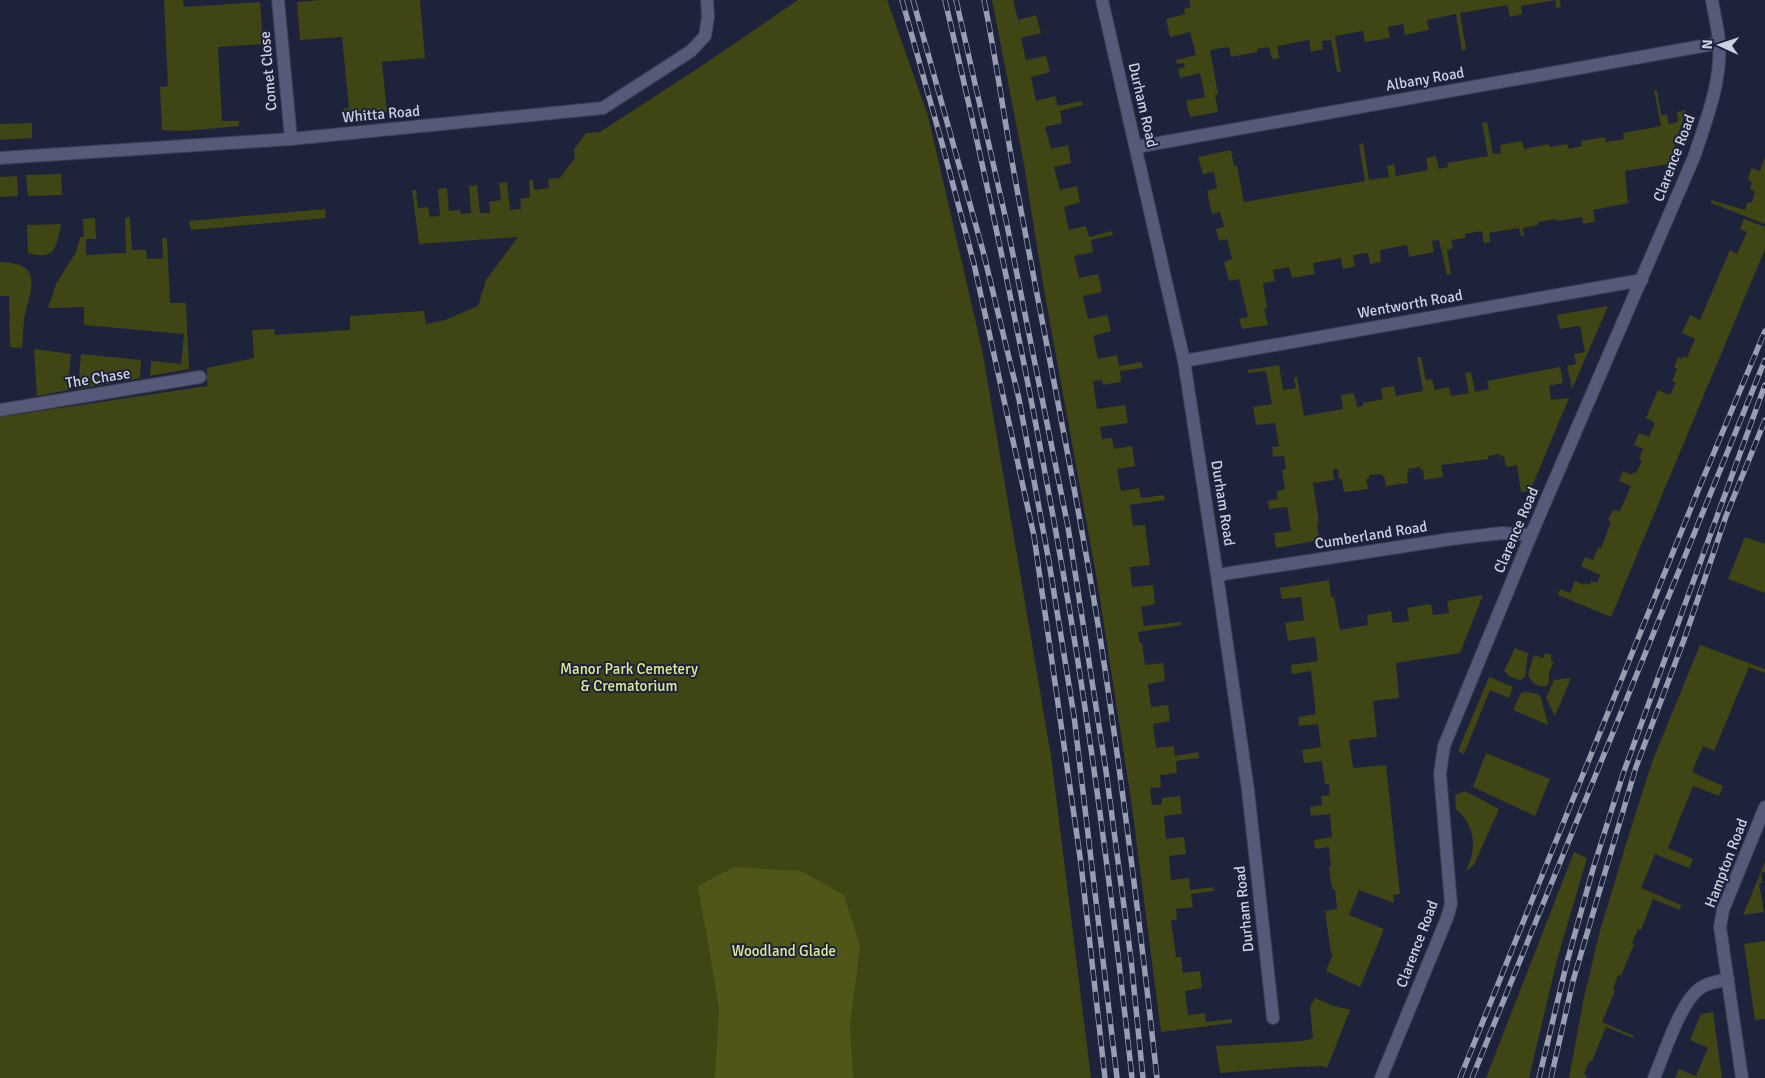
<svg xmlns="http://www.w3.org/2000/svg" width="1765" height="1078" font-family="Signika,sans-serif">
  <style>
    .green { fill: #3f4513 }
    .forest { fill: #4f5617 }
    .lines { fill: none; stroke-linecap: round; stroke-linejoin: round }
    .minor-casing { stroke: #3c3e54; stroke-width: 14 }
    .minor { stroke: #545a77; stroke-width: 12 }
    .rail-casing { stroke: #999db1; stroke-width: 5.5 }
    .rail { stroke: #1e233c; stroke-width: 4; stroke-dasharray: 11; stroke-linecap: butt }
    .labels { text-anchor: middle; stroke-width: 4; stroke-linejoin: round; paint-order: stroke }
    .street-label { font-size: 15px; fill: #cdd1e2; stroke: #1e233c }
    .park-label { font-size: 15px; fill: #deec91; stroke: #1e233c }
  </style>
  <rect width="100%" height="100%" fill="#1e233c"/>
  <!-- green -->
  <g class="green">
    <polygon points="164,0 183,0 184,7 260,2 263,44 218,47 222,121 239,121 239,126 184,131 162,130 160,87 168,86"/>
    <polygon points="322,0 420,0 425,58 382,62 387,112 343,116 343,109 349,108 342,37 300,40 297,2"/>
    <polygon points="798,0 887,0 928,116 982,349 1051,756 1091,1078 0,1078 0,417 207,386 207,368 254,358 252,330 274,329 275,335 350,330 350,316 424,311 426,324 445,320 478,306 486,280 518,237 419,244 412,190 416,190 418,208 428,207 430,217 440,216 438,189 447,188 449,211 460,210 461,214 471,213 469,186 477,185 480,213 490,213 489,202 501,200 499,183 507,182 510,210 521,209 520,199 530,197 529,180 533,180 534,190 549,188 548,179 560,178 575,158 574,149 586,133 600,132 703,65"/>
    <polygon points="992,0 1013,0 1018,20 1036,15 1041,33 1021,38 1026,60 1046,56 1050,72 1031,77 1036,101 1055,96 1058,106 1081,101 1083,105 1060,111 1062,123 1045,127 1051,149 1068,145 1071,163 1054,167 1060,190 1077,186 1080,202 1064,207 1069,230 1086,226 1089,237 1112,231 1113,235 1091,240 1093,252 1074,256 1079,278 1098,274 1102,292 1083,296 1088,319 1107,315 1111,331 1093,336 1098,359 1117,355 1119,366 1141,362 1143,368 1120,371 1121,382 1103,385 1102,380 1093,381 1097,409 1125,405 1128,423 1100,427 1102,439 1112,438 1114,449 1132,446 1135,466 1117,469 1121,491 1139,488 1141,498 1164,495 1165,500 1130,505 1133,526 1145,525 1150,565 1130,567 1132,587 1153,585 1155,604 1141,607 1144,626 1181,622 1181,625 1138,632 1140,643 1142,643 1145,665 1163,663 1165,681 1148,684 1151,707 1168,705 1170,721 1153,724 1156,748 1174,746 1175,756 1198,752 1199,758 1176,761 1177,773 1160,775 1161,787 1150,788 1152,805 1162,804 1162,798 1180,796 1182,814 1164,816 1166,839 1184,837 1186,854 1169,856 1171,880 1189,878 1190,890 1214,887 1214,891 1191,894 1193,907 1176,909 1177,920 1171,920 1176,957 1181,957 1183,973 1200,971 1202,988 1185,991 1188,1015 1205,1013 1206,1022 1232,1019 1232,1023 1161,1032 1131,800 1097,580 1044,290 1023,159"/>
    <polygon points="1189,0 1560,0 1561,7 1556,8 1555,0 1521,6 1522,14 1510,17 1507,5 1460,13 1466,49 1462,51 1456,14 1427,20 1429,30 1405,35 1403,24 1388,27 1390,38 1365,42 1363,31 1335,36 1341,72 1337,72 1331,40 1322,41 1323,49 1311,52 1309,40 1277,46 1279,58 1272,59 1269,47 1257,49 1257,52 1231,57 1229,47 1210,50 1218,94 1215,95 1218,112 1190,117 1186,101 1205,97 1200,73 1180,78 1178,69 1185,67 1184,63 1177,64 1176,60 1196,55 1190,32 1170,37 1166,19 1185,14 1184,9 1191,7"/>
    <polygon points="1654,90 1657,90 1661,115 1667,115 1669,124 1678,122 1677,112 1686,110 1669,164 1625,171 1628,203 1593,210 1595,222 1583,224 1582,217 1557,221 1556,219 1538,222 1538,225 1523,228 1524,236 1521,236 1519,228 1489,233 1490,242 1484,243 1482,231 1465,234 1465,238 1451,240 1453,248 1447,250 1451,274 1447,275 1439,240 1432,241 1434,252 1409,257 1407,245 1380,250 1381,262 1370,264 1368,253 1353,255 1355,266 1343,269 1341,258 1313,263 1315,274 1292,278 1289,267 1273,270 1275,281 1263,283 1267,308 1264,309 1268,325 1242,329 1239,319 1248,317 1239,279 1229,281 1224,262 1232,259 1227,239 1219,241 1216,229 1224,227 1220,212 1212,214 1207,191 1217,188 1214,172 1203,174 1198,157 1231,150 1234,166 1237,166 1244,202 1365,181 1359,144 1363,143 1369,180 1389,177 1387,166 1394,164 1396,176 1428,170 1426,158 1436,156 1439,169 1448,167 1447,163 1488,156 1482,123 1487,122 1493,154 1501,153 1500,145 1522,141 1524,149 1549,144 1550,147 1567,144 1569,149 1582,146 1581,141 1605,137 1606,142 1624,139 1623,133 1661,126"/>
    <polygon points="32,123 32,138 0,140 0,124"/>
    <polygon points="1765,156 1765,224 1711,203 1711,200 1745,210 1747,203 1752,202 1755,192 1750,189 1752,182 1748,180 1751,168 1760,171"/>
    <polygon points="61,174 62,195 28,196 26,175"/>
    <polygon points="17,176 18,196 0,197 0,177"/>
    <polygon points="325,209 326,218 191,230 189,221"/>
    <polygon points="130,217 132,250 146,250 147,259 163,258 162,238 167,238 170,303 186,303 189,369 150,376 151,361 181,364 184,334 84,325 84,307 48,308 56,284 76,252 80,237 84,237 83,219 95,218 96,239 86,239 86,255 126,253 125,218"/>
    <polygon points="1744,219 1765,227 1765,249 1611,617 1558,595 1560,589 1570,593 1575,581 1584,585 1585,583 1590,585 1591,581 1597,583 1600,575 1581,566 1585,557 1593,560 1598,548 1601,548 1611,522 1608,520 1613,510 1620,511 1631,486 1619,481 1623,471 1632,475 1633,472 1636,473 1642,461 1639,459 1643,449 1634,445 1639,433 1649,437 1655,423 1646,418 1658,390 1670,395 1676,383 1672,381 1677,369 1674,367 1678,357 1682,359 1683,356 1687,358 1695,339 1682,333 1690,315 1700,320 1730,250 1737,254 1747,232 1740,229"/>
    <path d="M61,224C56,247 56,261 28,253L27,225Z"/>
    <path d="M0,262C47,263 29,292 24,321C23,330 23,339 22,348L10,347L9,296H0Z"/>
    <polygon points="1608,306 1572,389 1567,366 1576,364 1574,354 1585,352 1580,326 1560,329 1557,315"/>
    <polygon points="34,349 71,354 68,390 37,396"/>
    <polygon points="81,354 141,360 140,378 78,389"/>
    <polygon points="1417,357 1421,357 1426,380 1432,379 1435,390 1449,387 1451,396 1469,393 1465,373 1471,372 1475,392 1489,389 1487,381 1560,367 1563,383 1549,386 1551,400 1569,398 1530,491 1521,492 1517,465 1506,467 1504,456 1500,457 1500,454 1488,456 1488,459 1441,465 1443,477 1424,480 1423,469 1420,470 1420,467 1408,469 1409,472 1407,473 1408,483 1386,486 1384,476 1382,476 1381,474 1369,475 1369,479 1366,479 1368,489 1344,492 1342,479 1339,479 1338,469 1333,469 1334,480 1313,483 1319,523 1317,523 1319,540 1276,548 1274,533 1291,531 1287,507 1269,509 1268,501 1278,499 1277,491 1285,489 1282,470 1286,469 1284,456 1273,457 1272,447 1279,446 1275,423 1256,425 1253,407 1272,404 1266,371 1248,373 1248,370 1279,365 1283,390 1296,388 1294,378 1297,377 1304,416 1343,409 1341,395 1354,393 1357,407 1363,406 1363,403 1383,399 1381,388 1394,386 1396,396 1423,391"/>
    <polygon points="1745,537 1765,544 1765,593 1728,579"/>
    <polygon points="1329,580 1331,597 1334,597 1340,630 1368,625 1367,615 1391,611 1393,623 1409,621 1407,608 1431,604 1433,615 1449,613 1447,601 1483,595 1460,653 1396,663 1399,698 1373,701 1377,737 1349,740 1353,768 1386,765 1400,894 1393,895 1394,903 1359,890 1349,915 1384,929 1360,987 1326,971 1333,953 1331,953 1325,911 1337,909 1335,889 1332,889 1329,867 1331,867 1329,847 1315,849 1314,840 1332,837 1330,814 1311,816 1310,807 1322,805 1321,796 1330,795 1329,784 1325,784 1322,761 1304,763 1302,750 1321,747 1318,724 1299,726 1298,717 1316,714 1311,671 1292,674 1291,665 1318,661 1315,637 1288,641 1285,623 1304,620 1301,597 1282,599 1280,588"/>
    <polygon points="1700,645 1765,669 1765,673 1749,667 1714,751 1703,746 1692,772 1723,786 1719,796 1693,786 1668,848 1693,859 1689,868 1655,854 1641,888 1681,905 1680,910 1653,899 1641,930 1638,929 1632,943 1634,944 1621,976 1618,975 1613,989 1615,991 1602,1022 1634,1036 1633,1038 1606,1027 1592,1061 1590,1060 1584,1074 1587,1076 1586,1078 1569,1078 1584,997 1600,931 1627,841 1652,762"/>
    <polygon points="1515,648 1528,653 1525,677 1520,680 1510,677 1504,671"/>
    <path d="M1545,653L1551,655V661L1554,662L1549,673V682L1547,686C1537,687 1533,684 1528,675L1534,655L1543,658Z"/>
    <polygon points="1489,677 1513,687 1509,698 1490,690 1464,754 1458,751"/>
    <polygon points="1571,678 1555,716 1546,698 1554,680"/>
    <polygon points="1528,692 1540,695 1548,725 1513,710 1521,693"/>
    <polygon points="1486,753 1550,779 1535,816 1473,787"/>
    <path d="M1465,791L1499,809L1474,865L1466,871C1477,848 1476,827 1456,809L1455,795Z"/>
    <polygon points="1574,852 1587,858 1557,960 1529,1078 1486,1078"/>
    <polygon points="1765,862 1765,872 1761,873 1762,883 1759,884 1764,912 1743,915"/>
    <polygon points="1765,941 1765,1019 1755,1020 1744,944"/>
    <polygon points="1315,998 1331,1005 1350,1010 1327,1068 1322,1066 1307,1067 1307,1066 1220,1073 1216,1046 1303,1041 1313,1038 1310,1007"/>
    <polygon points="1713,1012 1722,1078 1675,1078 1679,1069 1696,1076 1708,1048 1690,1040 1701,1014"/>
  </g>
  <!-- forest -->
  <polygon class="forest" points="734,867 801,871 844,895 860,946 850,1026 853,1078 715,1078 719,1007 698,886"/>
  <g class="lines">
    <defs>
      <g id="minor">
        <polyline points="278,0 291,139"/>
        <polyline points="1102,0 1184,361 1217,575 1248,790 1273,1018"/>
        <polyline points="1136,147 1719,43"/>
        <polyline points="0,158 291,139 603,108 691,51 705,36 708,17 707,0"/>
        <polyline points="1184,361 1642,280"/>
        <polyline points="0,410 200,377"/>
        <polyline points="1217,575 1451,539 1502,533 1531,535"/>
        <path d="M1381,1078L1447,918L1451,904L1440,774L1444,746L1531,535L1694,157C1706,121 1722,81 1719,42C1718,28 1714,14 1712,0"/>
        <path d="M1654,1078C1664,1055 1681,999 1702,987C1710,982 1719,981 1728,980"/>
        <polyline points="1742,1078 1720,927 1723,910 1765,807"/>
      </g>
    </defs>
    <!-- minor casing -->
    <use href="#minor" class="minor-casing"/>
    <!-- minor -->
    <use href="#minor" class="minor"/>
    <defs>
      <g id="rail">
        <polyline points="902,0 943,147 974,264 1034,536 1081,864 1105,1078"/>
        <polyline points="913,0 983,251 1019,399 1049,562 1074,716 1117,1078"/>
        <path d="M945,0C988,184 1027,369 1060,555C1091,728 1113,903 1132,1078"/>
        <polyline points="956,0 1006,220 1068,527 1106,771 1131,959 1143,1078"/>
        <path d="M984,0C997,63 1005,126 1017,189C1045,340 1077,491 1101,643C1123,787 1141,933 1157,1078"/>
        <polyline points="1460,1078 1697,493 1765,331"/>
        <polyline points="1472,1078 1765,360"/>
        <polyline points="1539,1078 1567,962 1593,869 1623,774 1765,385"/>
        <polyline points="1551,1078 1573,981 1636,767 1685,637 1726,516 1765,420"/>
      </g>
    </defs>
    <!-- rail casing -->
    <use href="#rail" class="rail-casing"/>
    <!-- rail -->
    <use href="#rail" class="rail"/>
  </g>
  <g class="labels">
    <!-- street labels -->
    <g class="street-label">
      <text transform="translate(268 71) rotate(-95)" y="5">Comet Close</text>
      <text transform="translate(1425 79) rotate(-10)" y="5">Albany Road</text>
      <text transform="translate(1143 105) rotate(77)" y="5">Durham Road</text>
      <text transform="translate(381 114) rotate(-5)" y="5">Whitta Road</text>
      <text transform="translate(1674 158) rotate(-69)" y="5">Clarence Road</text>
      <text transform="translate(1410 304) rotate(-10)" y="5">Wentworth Road</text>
      <text transform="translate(98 378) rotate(-9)" y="5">The Chase</text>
      <text transform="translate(1223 503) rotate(81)" y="5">Durham Road</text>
      <text transform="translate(1516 530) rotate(-67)" y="5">Clarence Road</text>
      <text transform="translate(1371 535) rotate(-9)" y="5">Cumberland Road</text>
      <text transform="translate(1726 863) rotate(-69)" y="5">Hampton Road</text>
      <text transform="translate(1244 909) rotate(-96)" y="5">Durham Road</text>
      <text transform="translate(1417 944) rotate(-69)" y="5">Clarence Road</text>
    </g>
    <!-- park labels -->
    <g class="park-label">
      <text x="629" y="674">Manor Park Cemetery<tspan x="629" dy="17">&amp; Crematorium</tspan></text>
      <text x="784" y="956">Woodland Glade</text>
    </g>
  </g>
  <!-- north arrow -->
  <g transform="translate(1720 45) rotate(273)" stroke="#1e233c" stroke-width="4" paint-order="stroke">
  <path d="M0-4L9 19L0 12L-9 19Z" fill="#cdd1e2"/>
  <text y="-8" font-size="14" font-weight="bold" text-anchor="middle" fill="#cdd1e2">N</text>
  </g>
</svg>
